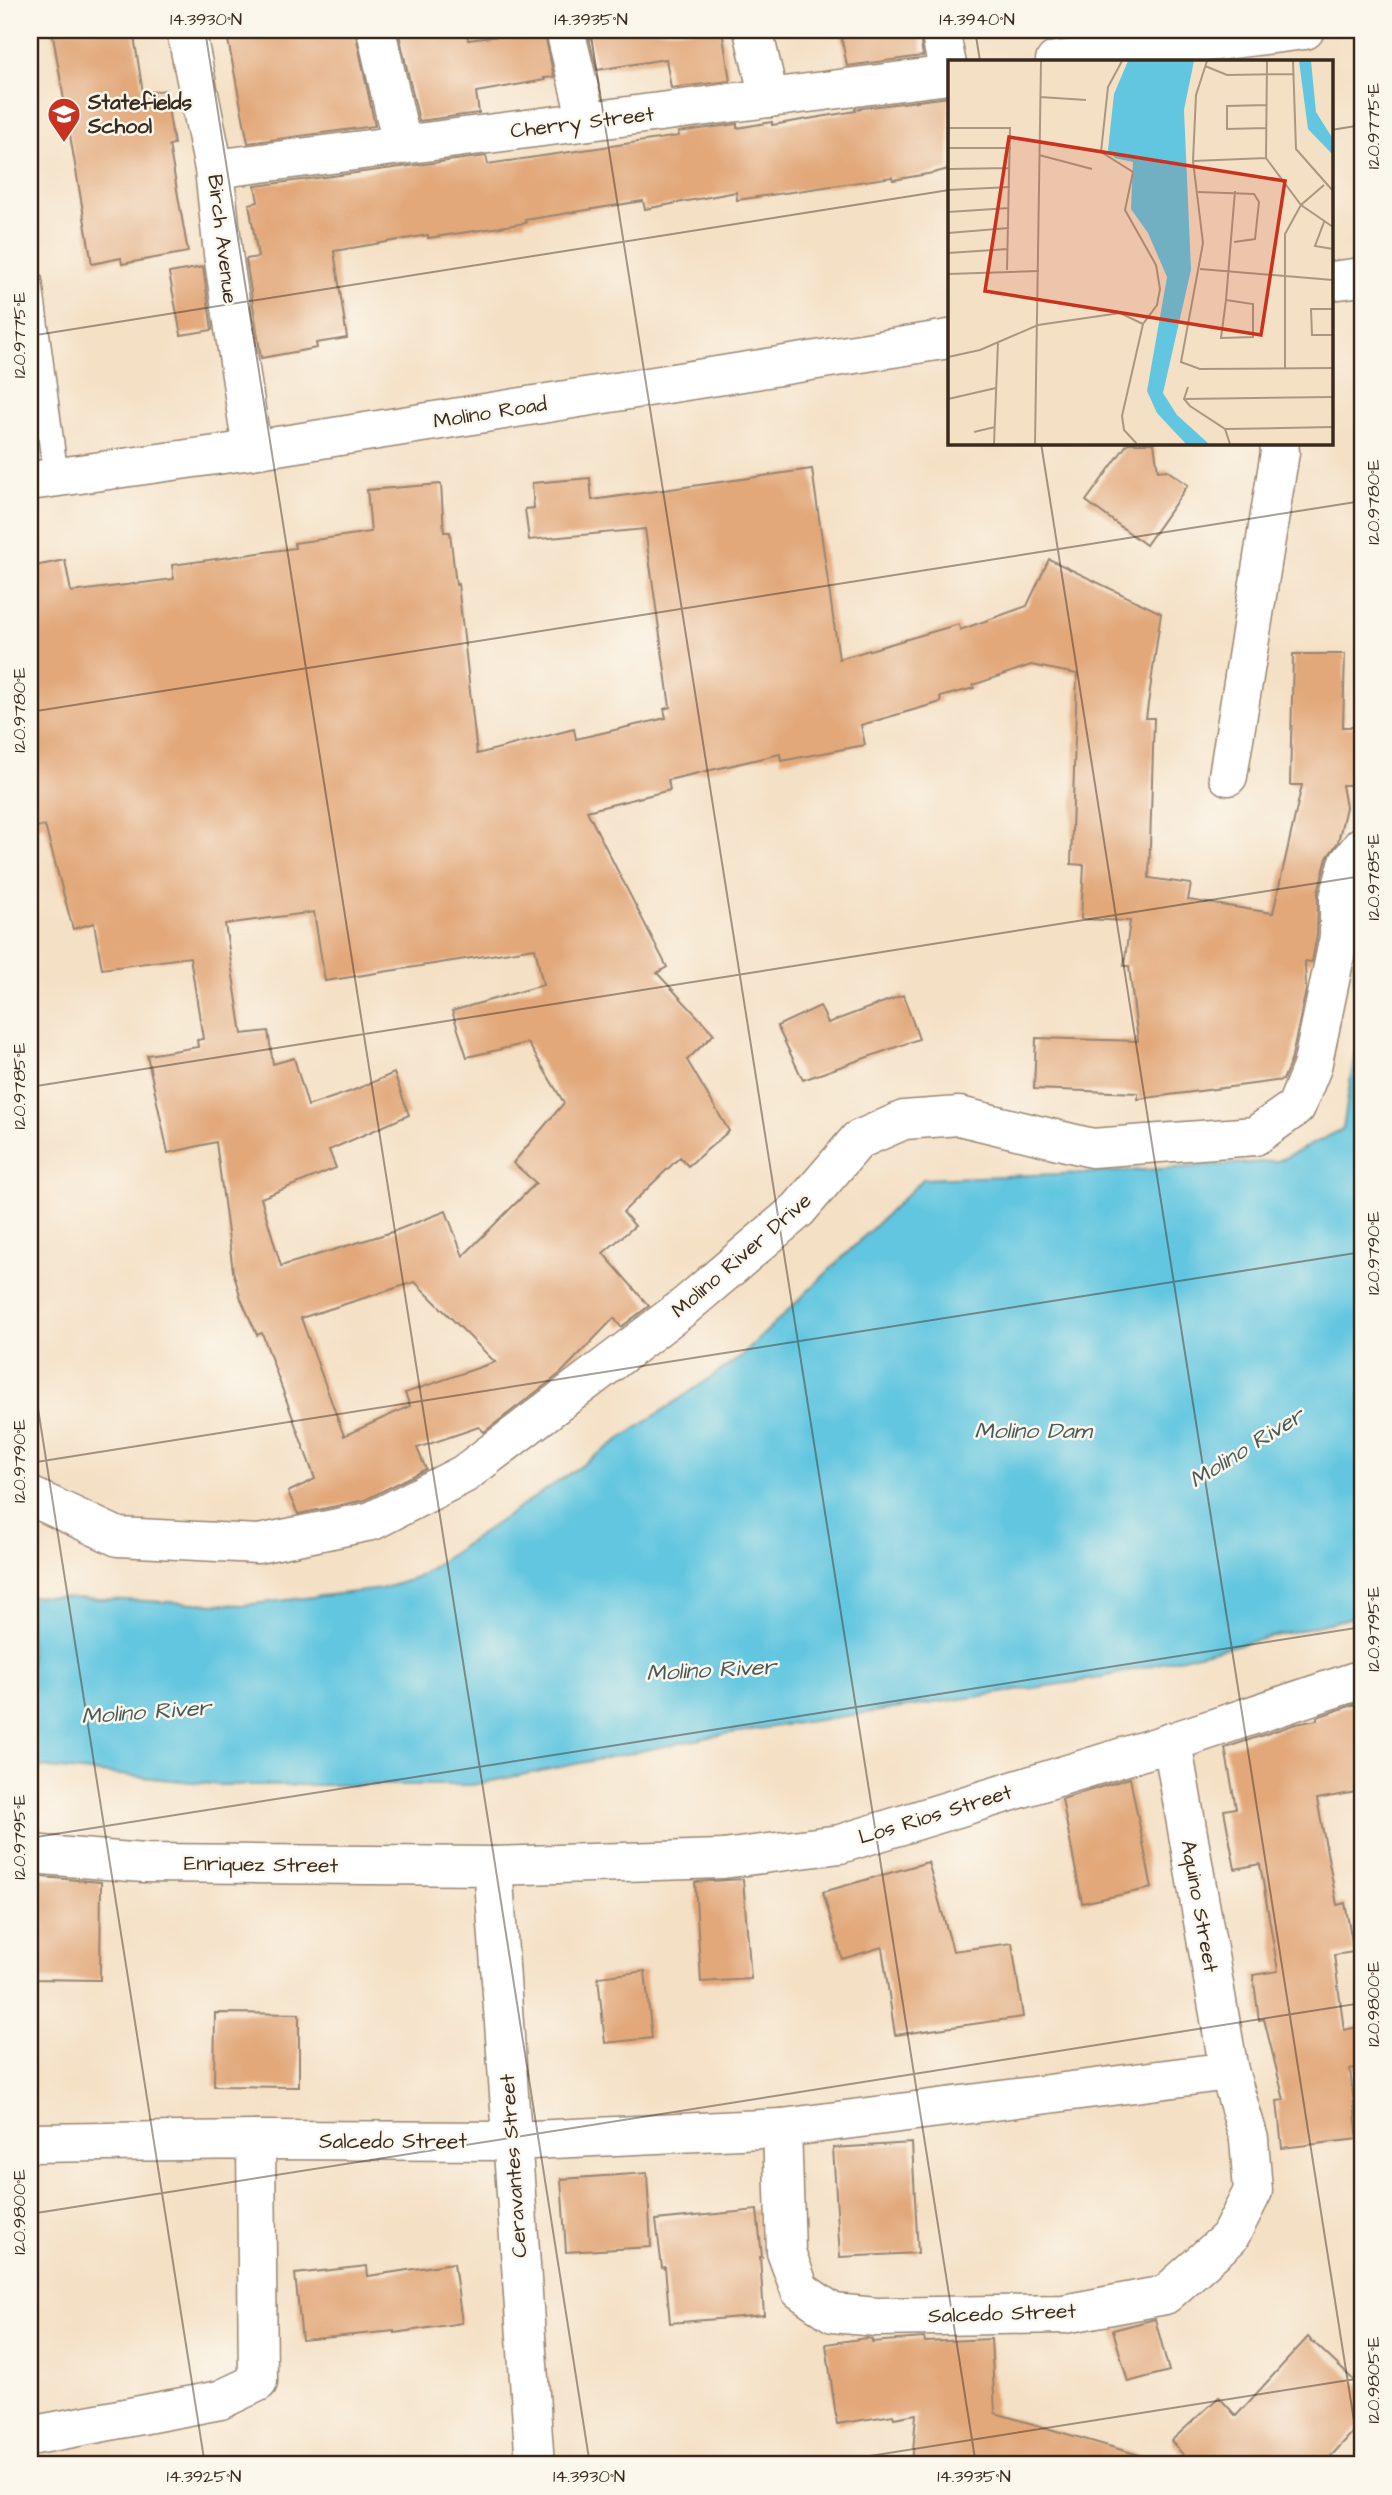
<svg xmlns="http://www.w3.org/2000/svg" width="1392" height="2495" font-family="'Architects Daughter',sans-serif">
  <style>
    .water { fill: #62c6e0; stroke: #4e787f; stroke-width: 2 }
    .building { fill: #e2a87a; fill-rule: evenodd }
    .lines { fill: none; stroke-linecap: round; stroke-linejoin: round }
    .service-casing { stroke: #988572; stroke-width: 27 }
    .minor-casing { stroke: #988572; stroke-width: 41 }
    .tertiary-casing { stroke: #988572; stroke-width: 41 }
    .primary-casing { stroke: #988572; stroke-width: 41 }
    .service { stroke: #fff; stroke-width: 24 }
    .minor { stroke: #fff; stroke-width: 38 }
    .tertiary { stroke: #fff; stroke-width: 38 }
    .primary { stroke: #fff; stroke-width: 38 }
    .ticks { fill: none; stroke: #3b2a1e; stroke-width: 2; stroke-opacity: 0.45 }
    .labels { text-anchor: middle; stroke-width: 5; stroke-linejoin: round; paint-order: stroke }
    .poi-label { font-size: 21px; font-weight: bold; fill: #3b2a1e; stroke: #fbf7ec; text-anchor: start }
    .street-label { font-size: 21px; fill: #3b2a1e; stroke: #fbf7ec }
    .water-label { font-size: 23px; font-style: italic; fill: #475958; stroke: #fbf7ec }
    .inset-road { fill: none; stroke: #aa9782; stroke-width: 2 }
    .view { fill: #c8321e; fill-opacity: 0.15; stroke: #c8321e; stroke-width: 3.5 }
    .inset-edge { fill: none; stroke: #3b2a1e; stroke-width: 3.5 }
    .neatline { fill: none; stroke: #3b2a1e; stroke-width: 2.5 }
    .ticks-label { font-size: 18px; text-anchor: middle; fill: #3b2a1e }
  </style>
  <rect width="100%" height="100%" fill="#fbf7ec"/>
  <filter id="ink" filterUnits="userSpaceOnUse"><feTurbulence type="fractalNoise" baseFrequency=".0143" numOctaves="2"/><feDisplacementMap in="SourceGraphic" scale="14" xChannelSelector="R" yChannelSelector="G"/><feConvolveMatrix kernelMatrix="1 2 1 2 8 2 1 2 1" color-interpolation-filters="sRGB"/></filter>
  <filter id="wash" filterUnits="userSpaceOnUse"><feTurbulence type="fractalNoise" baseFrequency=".00686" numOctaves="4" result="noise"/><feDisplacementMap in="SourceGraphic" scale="28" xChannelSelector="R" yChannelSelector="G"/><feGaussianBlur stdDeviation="1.57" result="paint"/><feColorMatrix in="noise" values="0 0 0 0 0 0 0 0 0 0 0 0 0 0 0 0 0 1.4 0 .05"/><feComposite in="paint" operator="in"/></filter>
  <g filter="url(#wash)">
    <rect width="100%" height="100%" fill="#f4e0c5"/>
    <!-- water -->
    <polygon class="water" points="1362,952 1362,1615 1095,1679 725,1734 472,1785 222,1785 30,1766 30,1596 244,1605 381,1589 416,1578 738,1359 923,1179 1115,1172 1278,1161 1343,1129 1357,1038 1354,962"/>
    <g id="blocks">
      <!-- building -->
      <g class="building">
        <polygon points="52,30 133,30 143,93 165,90 174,144 169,145 188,252 122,264 121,258 92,264"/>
        <polygon points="226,30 355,30 375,126 248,143"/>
        <polygon points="398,30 467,30 468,40 544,30 554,77 544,78 545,80 476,92 479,113 419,121"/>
        <polygon points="587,30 722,30 730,81 671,88 666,59 597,70"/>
        <polygon points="840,30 919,30 923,56 847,66"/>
        <polygon points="949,97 949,169 933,173 893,180 892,177 737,200 736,192 645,209 643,201 525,220 526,223 428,238 428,235 334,251 347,338 316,343 317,348 261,358 246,259 258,257 249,204 258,202 255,186 486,156 488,164 679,136 678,132 737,124 737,128 772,122 772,125 856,111 855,109"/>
        <polygon points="203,267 212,330 181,335 169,273"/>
        <polygon points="1128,443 1154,443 1158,471 1167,470 1188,485 1146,545 1086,501"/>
        <path d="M812,469L839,659L959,624L960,630L1027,606L1049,559L1161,613L1146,718H1154L1149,878L1191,884L1188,900L1273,913L1302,785H1290L1293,654H1345L1343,727H1362V785H1342L1346,807L1338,842L1327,858L1318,892L1317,935L1312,962L1305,961L1306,990L1291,1061L1283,1080L1138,1099V1093L1034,1089L1036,1038L1138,1041L1129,966H1124L1130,921L1081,919L1084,865L1071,864L1077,674L1031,665L973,685L974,688L940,697L941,702L861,725L865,745L781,761L780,754L668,780L670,790L587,811L667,967L657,973L714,1034L687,1060L729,1131L688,1166L680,1157L623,1212L635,1226L603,1253L649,1306L621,1327L614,1318L561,1373L484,1432L479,1427L417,1448L426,1469L365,1500L298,1514L288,1492L315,1479L262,1333L257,1335L241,1299L233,1271L216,1142L168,1153L147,1055L198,1047L197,1040L203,1039L190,957L102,969L94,923L73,929L45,826L30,827V567L65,560L71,592L174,579L172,565L295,548L294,543L371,532L367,490L441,484L444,532H450L456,585L458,584L477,754L574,729L576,739L666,718L664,709L670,707L645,529L529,540L525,509L534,508L532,483L590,478L592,500ZM314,912L325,981L535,948L543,985L452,1011L467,1057L528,1043L564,1103L513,1163L536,1183L463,1256L446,1211L392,1232L281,1266L261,1198L336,1168L329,1150L409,1115L394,1073L352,1091L308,1106L294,1058L273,1064L268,1031L242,1034L225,924ZM415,1282L495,1362L405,1393L410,1406L344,1436L301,1318Z"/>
        <polygon points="903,995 919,1039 803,1080 777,1026 820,1006 828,1023"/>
        <polygon points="1362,1702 1362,1791 1317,1799 1337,1905 1345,1903 1354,1952 1334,1955 1344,2030 1362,2026 1362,2066 1350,2069 1358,2139 1282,2148 1277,2101 1284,2100 1264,2019 1259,2020 1253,1975 1278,1971 1260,1864 1235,1869 1224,1810 1236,1808 1225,1748 1296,1724 1317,1720 1317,1717"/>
        <polygon points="1130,1778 1152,1888 1082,1903 1062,1799"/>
        <polygon points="928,1862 953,1951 1012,1943 1023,2017 895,2035 882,1947 842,1959 823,1892"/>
        <polygon points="30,1876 101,1882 100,1980 30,1979"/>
        <polygon points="743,1879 751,1979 701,1982 695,1882"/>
        <polygon points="645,1971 652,2038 605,2043 598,1977"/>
        <polygon points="215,2013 299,2014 299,2087 214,2086"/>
        <polygon points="912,2143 918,2253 840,2257 833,2148"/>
        <polygon points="647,2173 651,2247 566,2252 561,2179"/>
        <polygon points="757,2210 762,2257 760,2257 764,2315 670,2323 665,2267 662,2268 656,2220"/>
        <polygon points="454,2263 462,2323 394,2333 394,2331 302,2340 295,2274 367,2266 368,2276"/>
        <polygon points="1155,2319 1169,2371 1128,2382 1113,2330"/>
        <polygon points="1308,2337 1362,2388 1362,2422 1323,2465 1192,2465 1171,2441 1219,2397 1236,2416"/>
        <polygon points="866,2338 872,2339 872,2342 924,2338 925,2342 991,2339 995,2413 1139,2455 1138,2465 912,2465 916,2414 894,2418 893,2415 837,2424 826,2344"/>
      </g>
    </g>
  </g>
  <g filter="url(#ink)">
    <use href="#blocks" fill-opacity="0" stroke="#988572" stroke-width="2"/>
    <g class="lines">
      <defs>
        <polyline id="service" points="30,281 56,478"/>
        <g id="minor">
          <polyline points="186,30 214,169 223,254 252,450"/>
          <polyline points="376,30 402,145"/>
          <polyline points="565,30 587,121"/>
          <polyline points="753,30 769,98"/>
          <polyline points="940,30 949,75"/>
          <polyline points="1055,61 1305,30"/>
          <polyline points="214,169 949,75"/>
          <polyline points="1228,776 1280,452 1279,443"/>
          <polyline points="30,1854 144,1863 493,1866 723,1859 840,1844 1172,1742 1362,1679"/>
          <polyline points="493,1866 535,2465"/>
          <polyline points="782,2128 786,2252 800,2290 833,2313 876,2317 1064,2314 1165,2295 1229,2238 1253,2191 1249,2139 1229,2071 1172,1742"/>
          <polyline points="256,2140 511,2141 782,2128 1229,2071"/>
          <polyline points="30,2143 256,2140 258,2382 220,2400 30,2436"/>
        </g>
        <polyline id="tertiary" points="30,1496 118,1537 258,1544 372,1521 464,1474 684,1307 798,1210 858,1140 904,1120 959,1116 1092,1148 1255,1136 1296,1107 1312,1067 1339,937 1339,898 1348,864 1362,846"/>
        <g id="primary">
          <polyline points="1331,281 1362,277"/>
          <polyline points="30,481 252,450 949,339"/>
        </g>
      </defs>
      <!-- service casing -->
      <use href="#service" class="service-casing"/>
      <!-- minor casing -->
      <use href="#minor" class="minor-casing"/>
      <!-- tertiary casing -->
      <use href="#tertiary" class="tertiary-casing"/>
      <!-- primary casing -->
      <use href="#primary" class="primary-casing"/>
      <!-- service -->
      <use href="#service" class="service"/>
      <!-- minor -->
      <use href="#minor" class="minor"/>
      <!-- tertiary -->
      <use href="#tertiary" class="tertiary"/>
      <!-- primary -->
      <use href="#primary" class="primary"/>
    </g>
  </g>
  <!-- ticks -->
  <path class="ticks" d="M205,30L590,2465M590,30L976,2465M975,30L980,61M1361,30L1362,40M1331,130L1362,125M30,336L949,190M1041,443L1361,2465M30,712L1362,501M30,1087L1362,876M30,1358L205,2465M30,1463L1362,1252M30,1838L1362,1627M30,2214L1362,2003M813,2465L1362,2378"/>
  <!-- icons -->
  <defs>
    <symbol id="school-pin" viewBox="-11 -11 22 30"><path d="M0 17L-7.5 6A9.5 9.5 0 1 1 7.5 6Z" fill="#c8321e" stroke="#fbf7ec"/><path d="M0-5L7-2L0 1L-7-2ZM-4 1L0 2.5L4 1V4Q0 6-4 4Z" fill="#fff"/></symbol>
  </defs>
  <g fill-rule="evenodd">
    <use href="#school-pin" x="45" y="95" width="38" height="52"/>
  </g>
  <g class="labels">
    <!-- poi labels -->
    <g class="poi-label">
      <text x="88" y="109">Statefields<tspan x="88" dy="24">School</tspan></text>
    </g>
    <!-- street labels -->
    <g class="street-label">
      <text transform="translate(582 122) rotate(-7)" y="7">Cherry Street</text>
      <text transform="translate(223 239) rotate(83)" y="7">Birch Avenue</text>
      <text transform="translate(490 412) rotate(-9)" y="7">Molino Road</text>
      <text transform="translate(741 1255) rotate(-41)" y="7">Molino River Drive</text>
      <text transform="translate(935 1814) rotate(-17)" y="7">Los Rios Street</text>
      <text transform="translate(261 1864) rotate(1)" y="7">Enriquez Street</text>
      <text transform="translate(1200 1906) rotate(80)" y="7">Aquino Street</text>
      <text x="393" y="2148">Salcedo Street</text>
      <text transform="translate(513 2166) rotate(-94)" y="7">Ceravantes Street</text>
      <text transform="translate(1002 2313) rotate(-2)" y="7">Salcedo Street</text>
    </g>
    <!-- water labels -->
    <g class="water-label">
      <text x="1033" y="1438">Molino Dam</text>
      <text transform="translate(1246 1447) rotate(-32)" y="8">Molino River</text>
      <text transform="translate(711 1669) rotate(-3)" y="8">Molino River</text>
      <text transform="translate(146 1711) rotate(-4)" y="8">Molino River</text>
    </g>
  </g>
  <!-- overview -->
  <g transform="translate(948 60)">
    <rect width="385" height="385" fill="#f4e0c5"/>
    <path d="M180,1H246L236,50L243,210L215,333L229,355L261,384H238L209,353L199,331L219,217L200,173L183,149L185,102L167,98L160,90L166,34ZM351,1H363L368,52L385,79V95L360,69Z" fill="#62c6e0"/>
    <path class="inset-road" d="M174,1L160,27L153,92L185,112L177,150L208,205L212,229L209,245L195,264L174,356L176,370L189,384M259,1L248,35L245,101L255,183L233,302L252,309L385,308M319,1L318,98L353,145L385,167M345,1L348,89L385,131M257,6L279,15L346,14M92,37L138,40M0,68H62L59,210M318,68L279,69V46L319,45M0,88H63M91,95L144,109M245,101L318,98M0,109L62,108M0,130L62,127M250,132L306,134L311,142L307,179L286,182M0,152L61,148M376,162L367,186L385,189M0,173L61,168M0,193L60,189M252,209L385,220M0,214L91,211M278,240L305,244V277L273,278ZM278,240L287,131M385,249H363L364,275H385M0,297L32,290L90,265L172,253L195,264M337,308V174L353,145L376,125M240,327L236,339L242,346L277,369L282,384M0,339L48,328M236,339L385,337M277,369L385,367M26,372L47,367M46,384L50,282M87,384L93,1"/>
    <path class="view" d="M61,77L337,121L313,275L37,231Z"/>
    <rect width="385" height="385" class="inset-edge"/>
  </g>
  <!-- margin -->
  <rect width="1392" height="2495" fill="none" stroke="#fbf7ec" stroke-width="77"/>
  <rect x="38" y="38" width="1316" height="2418" class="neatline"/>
  <g class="ticks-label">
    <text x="206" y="25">14.3930°N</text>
    <text x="591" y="25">14.3935°N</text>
    <text x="977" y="25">14.3940°N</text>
    <text transform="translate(1373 126) rotate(-90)" y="6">120.9775°E</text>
    <text transform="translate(19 335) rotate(-90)" y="6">120.9775°E</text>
    <text transform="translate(1373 502) rotate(-90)" y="6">120.9780°E</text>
    <text transform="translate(19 710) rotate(-90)" y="6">120.9780°E</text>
    <text transform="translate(1373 877) rotate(-90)" y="6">120.9785°E</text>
    <text transform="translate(19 1086) rotate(-90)" y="6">120.9785°E</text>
    <text transform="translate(1373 1253) rotate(-90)" y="6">120.9790°E</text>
    <text transform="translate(19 1461) rotate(-90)" y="6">120.9790°E</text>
    <text transform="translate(1373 1629) rotate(-90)" y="6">120.9795°E</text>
    <text transform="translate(19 1837) rotate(-90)" y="6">120.9795°E</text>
    <text transform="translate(1373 2004) rotate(-90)" y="6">120.9800°E</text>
    <text transform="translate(19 2212) rotate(-90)" y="6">120.9800°E</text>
    <text transform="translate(1373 2380) rotate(-90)" y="6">120.9805°E</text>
    <text x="204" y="2482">14.3925°N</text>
    <text x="589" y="2482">14.3930°N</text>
    <text x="974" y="2482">14.3935°N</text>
  </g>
</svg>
